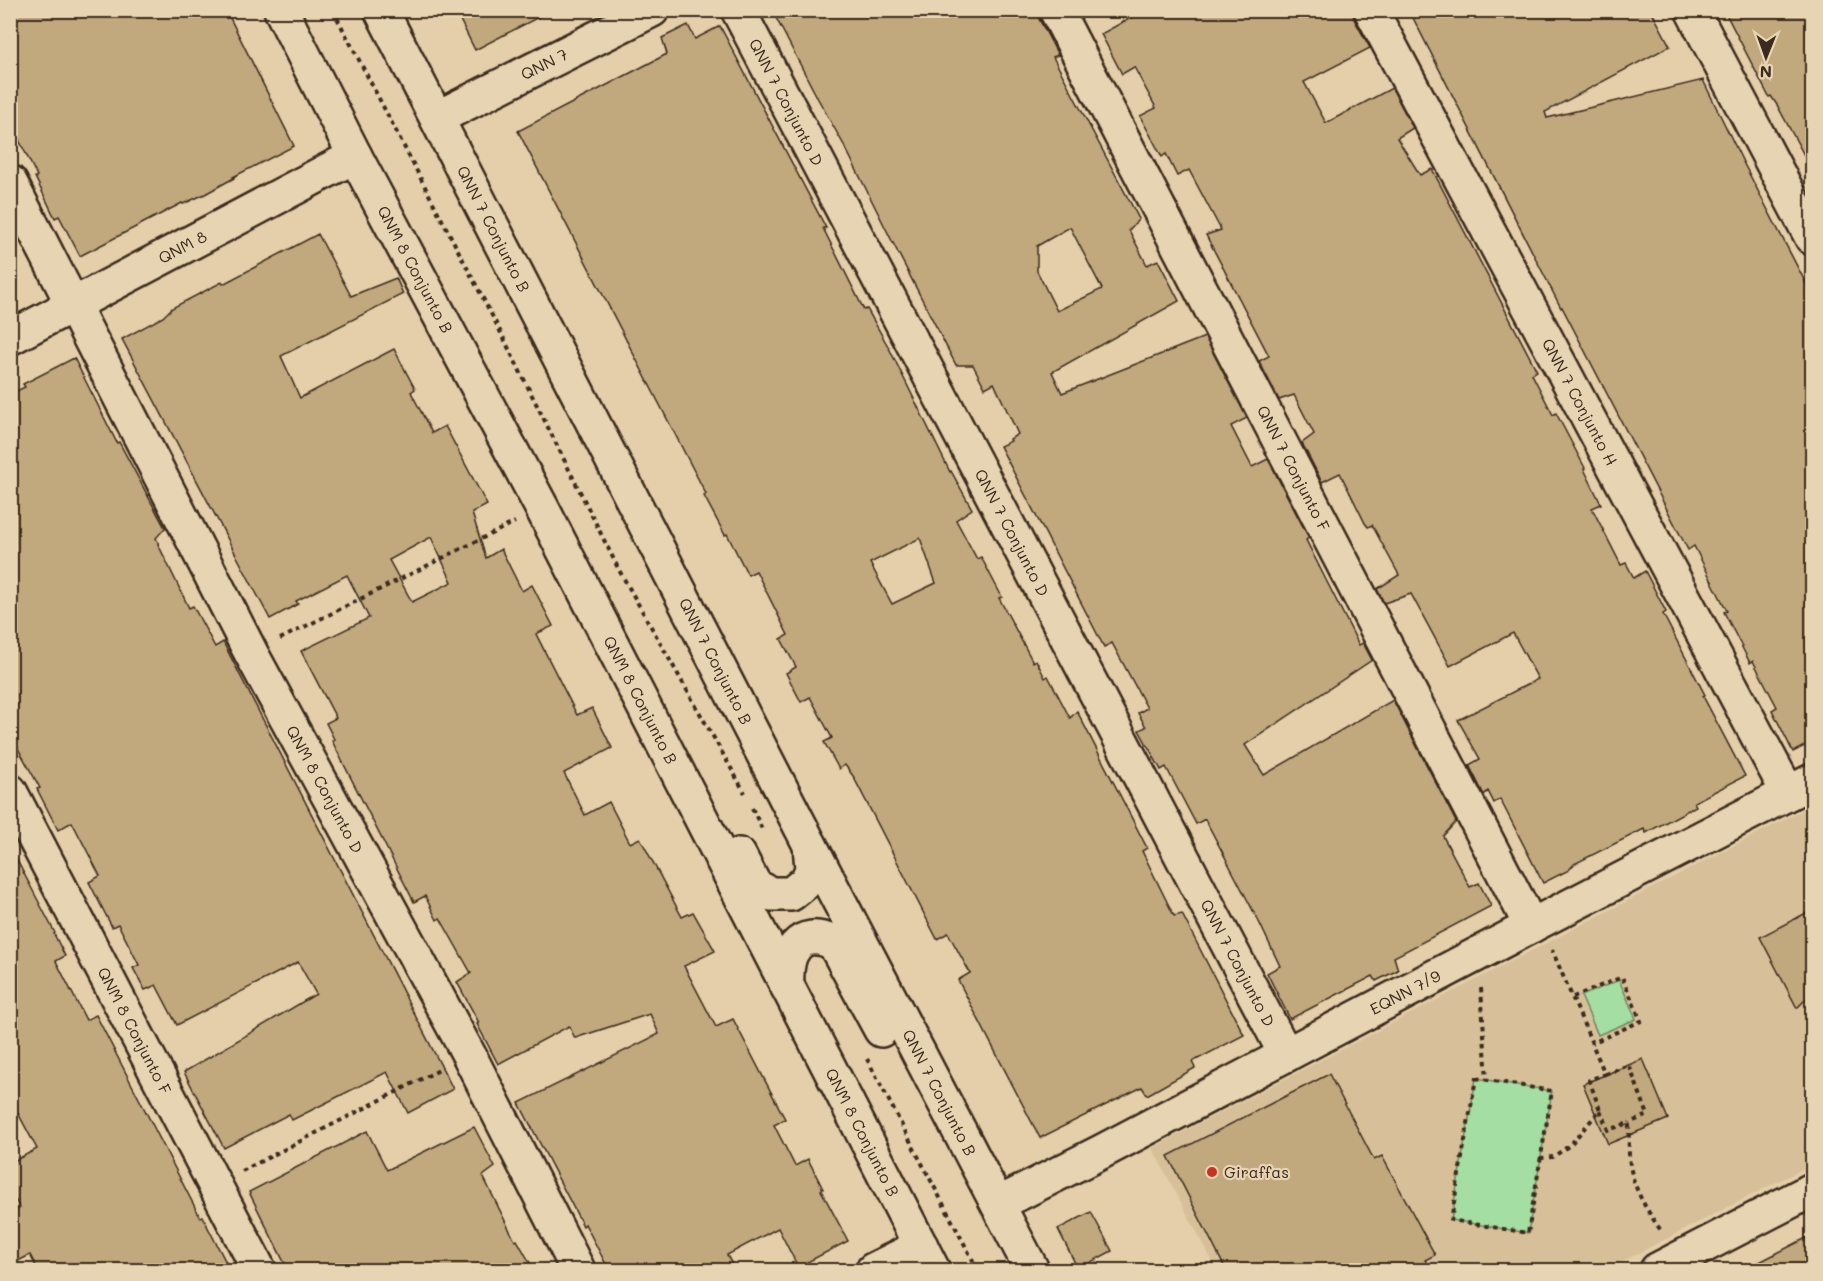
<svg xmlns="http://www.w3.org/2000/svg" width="1823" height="1281" font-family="Mali,sans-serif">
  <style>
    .built { fill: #d7c099 }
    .green { fill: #a5dea3; stroke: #708460; stroke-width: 1.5 }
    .building { fill: #c1a87d; stroke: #3b2a1e; stroke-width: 1.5; fill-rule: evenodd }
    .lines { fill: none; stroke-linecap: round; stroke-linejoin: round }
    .street-casing { stroke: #3b2a1e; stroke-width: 38 }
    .secondary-casing { stroke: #3b2a1e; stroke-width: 38 }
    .path { stroke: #3b2a1e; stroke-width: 4; stroke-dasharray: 4.5 4.5; stroke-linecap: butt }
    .street { stroke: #e7d4b2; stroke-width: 33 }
    .secondary { stroke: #e7d4b2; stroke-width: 33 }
    .poi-dot { fill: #c8321e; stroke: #e7d4b2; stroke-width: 2 }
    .labels { text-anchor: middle; stroke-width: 4.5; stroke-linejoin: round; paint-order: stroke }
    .street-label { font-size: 16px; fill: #3b2a1e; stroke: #e7d4b2 }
    .poi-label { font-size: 16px; fill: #3b2a1e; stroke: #e7d4b2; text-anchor: start }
  </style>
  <rect width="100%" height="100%" fill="#e4cfaa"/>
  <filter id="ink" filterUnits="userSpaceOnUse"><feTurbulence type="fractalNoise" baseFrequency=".0167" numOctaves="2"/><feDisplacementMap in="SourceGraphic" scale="12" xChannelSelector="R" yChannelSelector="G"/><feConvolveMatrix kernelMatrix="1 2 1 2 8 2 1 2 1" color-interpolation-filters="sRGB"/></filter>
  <g filter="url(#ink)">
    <!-- built -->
    <polygon class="built" points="1812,805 1812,1164 1606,1270 1217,1270 1152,1148"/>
    <!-- green -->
    <g class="green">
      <polygon points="1619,980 1636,1019 1598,1035 1581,996"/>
      <polygon points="1476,1078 1552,1091 1528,1233 1451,1220"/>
    </g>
    <!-- building -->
    <g class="building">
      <polygon points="10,10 226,10 294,146 233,177 234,178 205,194 183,204 182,203 80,256 59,216 55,218 35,177 37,176 10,122"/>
      <polygon points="455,10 552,10 475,50"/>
      <path d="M772,10H1037L1039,19L1058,55L1053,57L1139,219L1129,230L1147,265L1158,260L1179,301L1052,372L1062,393L1205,337L1247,418L1231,426L1252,467L1268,459L1309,538L1306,540L1324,576L1359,645L1363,643L1372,660L1245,745L1264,775L1393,700L1456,822L1443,836L1470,887L1479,883L1491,906L1394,957L1398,970L1376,981L1373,976L1290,1019L1267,973L1280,966L1260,924L1205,819L1196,824L1166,767L1161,770L1139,730L1146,727L1138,713L1147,708L1112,643L1104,647L1000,446L1011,441L1010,439L1018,434L994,383L985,388L973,365H956L893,243L845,147L818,99ZM1070,227L1102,289L1057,311L1037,271V246Z"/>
      <polygon points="1145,10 1352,10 1354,19 1370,48 1304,82 1326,123 1392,88 1413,128 1397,138 1420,175 1432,169 1537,371 1532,374 1553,415 1556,413 1585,468 1584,469 1601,504 1592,508 1621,565 1626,563 1634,578 1645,571 1666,612 1663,614 1705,695 1703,696 1745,776 1694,802 1696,806 1646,833 1644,829 1574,864 1569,870 1543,883 1500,799 1494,803 1488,791 1484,795 1469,765 1480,759 1458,720 1538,679 1513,633 1450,666 1411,594 1384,603 1377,589 1399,575 1372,525 1368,527 1365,523 1340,473 1322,482 1302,443 1314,434 1294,395 1279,400 1259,361 1269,356 1206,235 1221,230 1189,170 1177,176 1166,154 1162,157 1140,116 1156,108 1134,67 1122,74 1101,34"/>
      <polygon points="1409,10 1651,10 1670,46 1545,112 1547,118 1703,80 1743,162 1812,295 1812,742 1793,752 1772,710 1777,707 1753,661 1750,663 1724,612 1727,611 1694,546 1688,550 1562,307 1561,308 1540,267"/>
      <polygon points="1724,10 1812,10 1812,170 1777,105 1771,96 1769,97"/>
      <path d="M688,25L695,39L720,26L826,228H823L864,310L867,309L889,348L950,472L951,471L972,509L956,520L977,559L981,557L1002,597L999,598L1033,662L1036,660L1045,678L1048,676L1070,718L1077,711L1147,848L1142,851L1174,916L1182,914L1244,1035L1192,1062L1195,1068L1147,1095L1142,1087L1040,1138L958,980L970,973L948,933L937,939L853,776L845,765L839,769L824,742L832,738L810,697L801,702L786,673L796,667L781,639L788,635L756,571L748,575L727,534L725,535L704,496L706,494L518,131L667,54L662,38ZM920,538L936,583L892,604L870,563Z"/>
      <path d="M318,234L351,296L396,278L403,294L281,356L300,398L394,349L415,389L411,392L432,433L445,426L487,505L472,513L486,558L501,549L522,591L532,585L553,626L536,634L577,715L592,708L612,748L564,773L585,815L609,802L630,843L640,838L682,917L693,912L715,951L684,966L716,1027L733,1019L785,1119L774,1125L795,1166L808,1159L823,1189L821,1190L848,1241L798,1267L778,1228L727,1255L735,1270H609L585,1224L583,1226L519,1103L659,1034L650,1014L575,1038L569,1026L498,1064L477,1024L479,1023L457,982L471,973L440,918L437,920L425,896L414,902L332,741L334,739L326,723L336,718L301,651L369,618L347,575L296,601L298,604L270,619L122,339L163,317L172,308L222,282L223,284ZM431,537L452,582L412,602L389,560Z"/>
      <polygon points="74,358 117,443 119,442 165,528 156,538 159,544 158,544 189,608 193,606 215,647 223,642 453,1089 408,1113 387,1072 292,1120 289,1114 224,1148 184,1072 316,994 298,962 177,1025 156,985 145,990 133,968 139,965 118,924 112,927 89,882 100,876 72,822 58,830 37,789 40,788 10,734 10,394 25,387 23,384"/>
      <polygon points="10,847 55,933 54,934 65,956 56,961 86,1020 96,1015 200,1217 202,1216 230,1270 38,1270 30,1255 10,1265 10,1214 20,1208 10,1191 10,1163 37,1149 10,1098"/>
      <polygon points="1812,910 1812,993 1797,1008 1760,937"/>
      <polygon points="1643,1059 1668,1119 1608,1144 1583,1084"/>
      <polygon points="1329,1074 1374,1160 1382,1156 1435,1255 1425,1260 1431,1270 1226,1270 1168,1156"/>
      <polygon points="474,1127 495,1167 483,1176 515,1241 517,1240 534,1270 288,1270 249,1192 367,1131 387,1170"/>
      <polygon points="1091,1212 1112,1251 1078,1269 1058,1229"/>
      <polygon points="1812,1235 1812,1270 1744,1270"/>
    </g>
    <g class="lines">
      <defs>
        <g id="street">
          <path id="s1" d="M738,10L1286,1055"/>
          <path id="s2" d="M1056,10L1531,926"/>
          <path id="s3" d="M1371,10L1788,793"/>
          <polyline points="1692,10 1812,238"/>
          <path id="s4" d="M437,118L652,10"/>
          <path id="s5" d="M10,182L251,653L469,1055L578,1270"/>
          <path id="s6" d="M10,338L355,156"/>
          <path id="s7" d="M10,791L259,1270"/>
          <path id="s8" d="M998,1204L1101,1152L1531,926L1812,781"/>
          <polyline points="873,1270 921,1246"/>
          <polyline points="1657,1270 1812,1190"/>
        </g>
        <g id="secondary">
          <path id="s9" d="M281,10L355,156L542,508L933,1270"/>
          <path id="s10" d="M381,10L810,845L1032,1270"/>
          <polyline points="739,855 755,886 771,894 791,894 807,881 812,869 810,845"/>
          <path d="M787,986C785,954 797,926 834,943L881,1030"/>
        </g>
      </defs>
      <!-- street casing -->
      <use href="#street" class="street-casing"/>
      <!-- secondary casing -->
      <use href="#secondary" class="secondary-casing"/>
      <!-- path -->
      <g class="path">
        <polyline points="333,10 500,331 619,570 745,793"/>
        <polyline points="280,639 515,522"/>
        <polyline points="752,808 763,831"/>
        <polyline points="1481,988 1487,1080"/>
        <polyline points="1573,997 1622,977 1641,1021 1592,1043"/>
        <polyline points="867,1059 978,1270"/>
        <polyline points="1605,1074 1629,1065 1648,1115 1629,1123"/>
        <polygon points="1476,1078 1552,1091 1528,1233 1451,1220"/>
        <path d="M1600,1110L1608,1130L1629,1123C1629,1136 1628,1151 1630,1165C1634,1190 1647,1211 1662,1232"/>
        <polyline points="1540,1158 1553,1157 1570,1145 1600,1110 1589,1080 1605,1074 1552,950"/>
        <polyline points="242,1171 441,1069"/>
      </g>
      <!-- street -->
      <use href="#street" class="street"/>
      <!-- secondary -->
      <use href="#secondary" class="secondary"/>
    </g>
  </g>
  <!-- markers -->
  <circle class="poi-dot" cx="1212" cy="1172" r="6"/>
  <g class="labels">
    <!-- street labels -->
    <g class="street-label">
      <text dy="6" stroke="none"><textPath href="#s4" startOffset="120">QNN 7</textPath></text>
      <text dy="6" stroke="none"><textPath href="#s1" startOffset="104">QNN 7 Conjunto D</textPath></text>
      <text dy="6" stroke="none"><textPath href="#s10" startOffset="246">QNN 7 Conjunto B</textPath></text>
      <text dy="6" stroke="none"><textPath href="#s6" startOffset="195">QNM 8</textPath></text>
      <text dy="6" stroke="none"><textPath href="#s9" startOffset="292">QNM 8 Conjunto B</textPath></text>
      <text dy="6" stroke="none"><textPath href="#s3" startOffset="444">QNN 7 Conjunto H</textPath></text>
      <text dy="6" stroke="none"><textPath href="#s2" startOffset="516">QNN 7 Conjunto F</textPath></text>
      <text dy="6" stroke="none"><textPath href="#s1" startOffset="590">QNN 7 Conjunto D</textPath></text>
      <text dy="6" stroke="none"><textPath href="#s10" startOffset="732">QNN 7 Conjunto B</textPath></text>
      <text dy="6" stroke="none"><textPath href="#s9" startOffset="778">QNM 8 Conjunto B</textPath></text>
      <text dy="6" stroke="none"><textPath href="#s5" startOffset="684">QNM 8 Conjunto D</textPath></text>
      <text dy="6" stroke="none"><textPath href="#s1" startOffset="1076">QNN 7 Conjunto D</textPath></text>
      <text dy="6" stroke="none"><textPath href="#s8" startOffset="459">EQNN 7/9</textPath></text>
      <text dy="6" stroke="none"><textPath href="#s7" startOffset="270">QNM 8 Conjunto F</textPath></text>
      <text dy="6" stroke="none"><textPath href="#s10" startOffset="1218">QNN 7 Conjunto B</textPath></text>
      <text dy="6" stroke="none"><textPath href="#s9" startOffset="1264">QNM 8 Conjunto B</textPath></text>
    </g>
    <!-- poi labels -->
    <g class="poi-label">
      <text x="1224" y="1178">Giraffas</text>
    </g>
  </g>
  <!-- margin -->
  <rect width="1823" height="1281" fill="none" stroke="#e7d4b2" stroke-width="36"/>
  <rect x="18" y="18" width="1787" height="1245" fill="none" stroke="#3b2a1e" stroke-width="2" filter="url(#ink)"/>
  <!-- north arrow -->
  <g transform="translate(1766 57) rotate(181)" stroke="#e7d4b2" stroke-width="4.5" paint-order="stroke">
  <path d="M0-4.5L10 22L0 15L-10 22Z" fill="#3b2a1e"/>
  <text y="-9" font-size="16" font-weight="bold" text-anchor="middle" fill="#3b2a1e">N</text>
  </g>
</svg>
